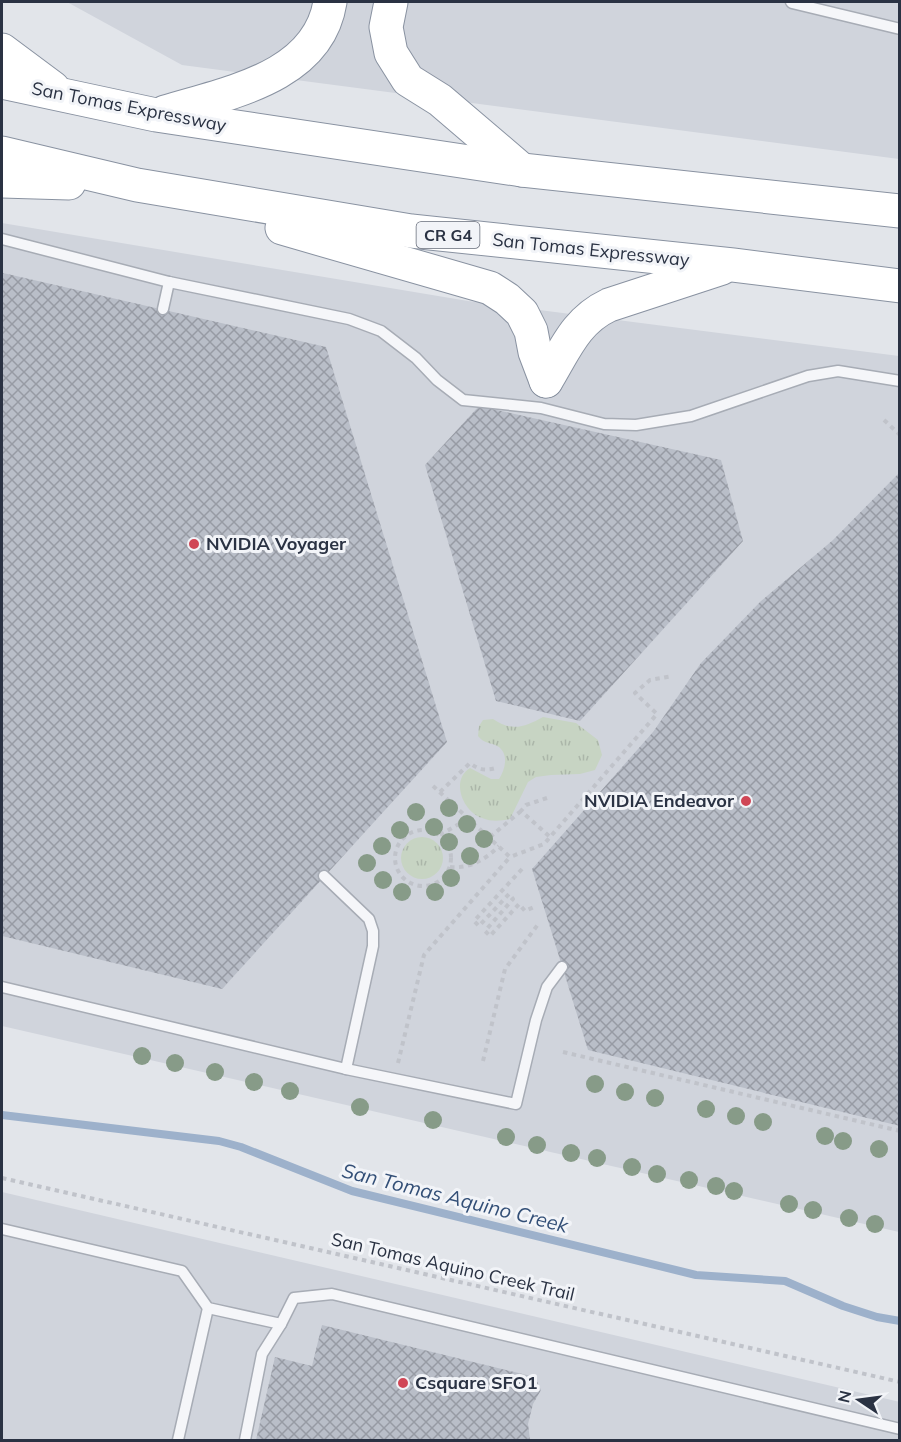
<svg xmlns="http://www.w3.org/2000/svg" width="901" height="1442" font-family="Mulish,sans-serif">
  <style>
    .built { fill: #d0d4dc }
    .grass { fill: url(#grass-tufts) }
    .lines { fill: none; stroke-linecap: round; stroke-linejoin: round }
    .stream { stroke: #9db1cb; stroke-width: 8 }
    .building { fill: url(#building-cross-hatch) }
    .service-casing { stroke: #a7acb5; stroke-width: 13 }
    .trunk-casing { stroke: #8992a1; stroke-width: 35 }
    .path { stroke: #c0c3ca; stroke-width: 4; stroke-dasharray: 4.5 4.5; stroke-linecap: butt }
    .service { stroke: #f5f6f9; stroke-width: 10 }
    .trunk { stroke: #fff; stroke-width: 33 }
    .tree { fill: #879b88 }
    .poi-dot { fill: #d04656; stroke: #f2f4f8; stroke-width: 2 }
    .labels { text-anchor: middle; stroke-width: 6; stroke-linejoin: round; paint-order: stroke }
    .shield { fill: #f2f4f8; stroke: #666c79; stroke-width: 1.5 }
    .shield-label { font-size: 16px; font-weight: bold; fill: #2a3243 }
    .street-label { font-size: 18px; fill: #2a3243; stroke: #f2f4f8 }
    .poi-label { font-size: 18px; font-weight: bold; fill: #2a3243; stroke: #f2f4f8; text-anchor: start }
    .water-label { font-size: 20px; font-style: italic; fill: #334f77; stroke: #f2f4f8 }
  </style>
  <defs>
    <pattern id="grass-tufts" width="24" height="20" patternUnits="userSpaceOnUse" patternTransform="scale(1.5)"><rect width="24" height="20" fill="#c7d4c3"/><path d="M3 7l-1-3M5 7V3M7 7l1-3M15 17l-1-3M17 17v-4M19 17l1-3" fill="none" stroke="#abb6a9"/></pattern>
    <pattern id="building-cross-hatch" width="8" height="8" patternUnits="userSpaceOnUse" patternTransform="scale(1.5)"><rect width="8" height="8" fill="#b9bec8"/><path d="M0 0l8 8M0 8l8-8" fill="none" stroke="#979ba4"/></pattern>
  </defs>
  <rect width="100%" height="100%" fill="#e2e5ea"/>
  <!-- built -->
  <g class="built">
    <polygon points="67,2 899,2 899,159 182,65"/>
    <polygon points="2,223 468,301 899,356 899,1232 2,1026"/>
    <polygon points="2,1192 900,1402 899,1440 2,1440"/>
  </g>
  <!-- grass -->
  <g class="grass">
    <path d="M543,717L576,723L598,740L602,755L595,770L580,774L551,775L536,777L528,782L510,819C500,821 492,822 482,818C463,812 450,780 470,768L491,779H499C505,770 509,755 499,747C491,742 484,744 478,736L479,726L483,720L493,719C512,732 525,727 543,717Z"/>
    <circle cx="422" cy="858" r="21"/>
  </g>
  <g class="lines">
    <!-- stream -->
    <polyline class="stream" points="2,1115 219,1141 241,1147 352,1191 696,1275 785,1281 843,1306 877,1317 900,1321"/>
  </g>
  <!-- building -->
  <g class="building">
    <polygon points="3,273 326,347 447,742 222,989 2,936 2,275"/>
    <polygon points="479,406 721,460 743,541 580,721 496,701 425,465"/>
    <polygon points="900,472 900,1126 588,1050 532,869 653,732 701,663 761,601 833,540"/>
    <polygon points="322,1325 535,1377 541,1390 533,1404 528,1424 530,1440 256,1440 275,1357 312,1366"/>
  </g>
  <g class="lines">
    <defs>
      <g id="service">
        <polyline points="791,2 792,3 900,29"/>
        <polyline points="2,239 169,282 349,319 381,331 416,358 437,380 463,400 541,408 604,424 636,425 691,416 808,376 838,371 900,381"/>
        <polyline points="163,309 169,282"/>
        <polyline points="324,876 369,919 373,931 373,946 346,1069"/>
        <polyline points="2,987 346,1069 516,1104 536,1020 547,987 562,967"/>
        <polyline points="2,1229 182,1271 208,1308 281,1324 294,1298 332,1294 900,1429"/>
        <polyline points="178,1440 208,1308"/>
        <polyline points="245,1440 262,1354 281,1324"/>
      </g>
      <g id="trunk">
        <polyline points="391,2 386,27 391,53 408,80 440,100 522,170"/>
        <polyline points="2,50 53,88"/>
        <polyline points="2,82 156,115 522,170 900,211"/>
        <path d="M165,112C227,93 318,78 330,2"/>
        <polyline points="2,153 137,185 411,231 733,265 900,286"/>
        <polyline points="2,181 69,183"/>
        <polyline points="282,228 490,288 507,299 522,313 531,331 535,352 546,381"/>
        <path d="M546,381C565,350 575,321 609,305L722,268"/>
      </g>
    </defs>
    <!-- service casing -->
    <use href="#service" class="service-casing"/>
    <!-- trunk casing -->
    <use href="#trunk" class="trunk-casing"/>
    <!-- path -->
    <g class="path">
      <polyline points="884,420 900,435"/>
      <polyline points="433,786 510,857 544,844 657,714 635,693 650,680 673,676"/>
      <path d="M440,792L470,763C479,770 485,771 496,768"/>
      <polyline points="547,798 526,805 521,811 550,837"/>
      <circle cx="423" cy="858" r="28"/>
      <polyline points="440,835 469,818"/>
      <polyline points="490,837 521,811"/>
      <path d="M450,867C469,869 485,860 499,846"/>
      <polyline points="522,869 474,921 479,926 509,894 513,899 485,931 490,936 519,904 525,911 534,907"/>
      <polyline points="563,1052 900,1131"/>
      <polyline points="483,1061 505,969 539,923"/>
      <polyline points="398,1063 424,955 510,857"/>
      <polyline points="2,1178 900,1382"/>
    </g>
    <!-- service -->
    <use href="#service" class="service"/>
    <!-- trunk -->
    <use href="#trunk" class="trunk"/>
  </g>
  <!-- trees -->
  <g class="tree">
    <circle cx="449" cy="808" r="9"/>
    <circle cx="416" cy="812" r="9"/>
    <circle cx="467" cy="824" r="9"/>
    <circle cx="434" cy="827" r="9"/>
    <circle cx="400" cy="830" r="9"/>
    <circle cx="484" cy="839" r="9"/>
    <circle cx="449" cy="842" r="9"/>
    <circle cx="382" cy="846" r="9"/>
    <circle cx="470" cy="856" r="9"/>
    <circle cx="367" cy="863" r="9"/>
    <circle cx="451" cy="878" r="9"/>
    <circle cx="383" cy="880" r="9"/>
    <circle cx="402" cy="892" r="9"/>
    <circle cx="435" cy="892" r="9"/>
    <circle cx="142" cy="1056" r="9"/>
    <circle cx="175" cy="1063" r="9"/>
    <circle cx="215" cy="1072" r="9"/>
    <circle cx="254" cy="1082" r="9"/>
    <circle cx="595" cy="1084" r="9"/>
    <circle cx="290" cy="1091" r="9"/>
    <circle cx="625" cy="1092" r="9"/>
    <circle cx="655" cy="1098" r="9"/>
    <circle cx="360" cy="1107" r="9"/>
    <circle cx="706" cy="1109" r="9"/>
    <circle cx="736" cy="1116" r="9"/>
    <circle cx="433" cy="1120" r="9"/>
    <circle cx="763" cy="1122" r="9"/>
    <circle cx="825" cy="1136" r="9"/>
    <circle cx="506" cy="1137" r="9"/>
    <circle cx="843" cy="1141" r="9"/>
    <circle cx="537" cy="1145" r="9"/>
    <circle cx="879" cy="1149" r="9"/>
    <circle cx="571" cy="1153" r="9"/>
    <circle cx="597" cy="1158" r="9"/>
    <circle cx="632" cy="1167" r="9"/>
    <circle cx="657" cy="1174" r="9"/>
    <circle cx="689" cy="1180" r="9"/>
    <circle cx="716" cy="1186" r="9"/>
    <circle cx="734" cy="1191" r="9"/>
    <circle cx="789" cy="1204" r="9"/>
    <circle cx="813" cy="1210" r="9"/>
    <circle cx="849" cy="1218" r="9"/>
    <circle cx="875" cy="1224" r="9"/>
  </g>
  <!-- markers -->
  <g class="poi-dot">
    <circle cx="194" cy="544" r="6"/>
    <circle cx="746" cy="801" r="6"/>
    <circle cx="403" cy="1383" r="6"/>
  </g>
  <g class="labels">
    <!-- shield labels -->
    <rect class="shield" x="416.5" y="222" width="63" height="26" rx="4.5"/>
    <g class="shield-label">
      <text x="448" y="241">CR G4</text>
    </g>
    <!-- street labels -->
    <g class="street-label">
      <text transform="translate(129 107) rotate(11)" y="6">San Tomas Expressway</text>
      <text transform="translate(591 250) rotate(6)" y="6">San Tomas Expressway</text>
      <text transform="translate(453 1267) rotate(13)" y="6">San Tomas Aquino Creek Trail</text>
    </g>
    <!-- poi labels -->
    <g class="poi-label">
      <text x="206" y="550">NVIDIA Voyager</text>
      <text x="734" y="807" text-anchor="end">NVIDIA Endeavor</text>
      <text x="415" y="1389">Csquare SFO1</text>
    </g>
    <!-- water labels -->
    <g class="water-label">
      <text transform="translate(455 1198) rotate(14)" y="7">San Tomas Aquino Creek</text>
    </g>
  </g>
  <!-- border -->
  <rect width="901" height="1442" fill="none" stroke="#2a3243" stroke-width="6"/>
  <!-- north arrow -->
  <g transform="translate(859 1400) rotate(283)" stroke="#f2f4f8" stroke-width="4.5" paint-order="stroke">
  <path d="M0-4.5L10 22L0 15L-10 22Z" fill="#2a3243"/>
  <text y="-9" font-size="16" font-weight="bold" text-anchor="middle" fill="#2a3243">N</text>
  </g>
</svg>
